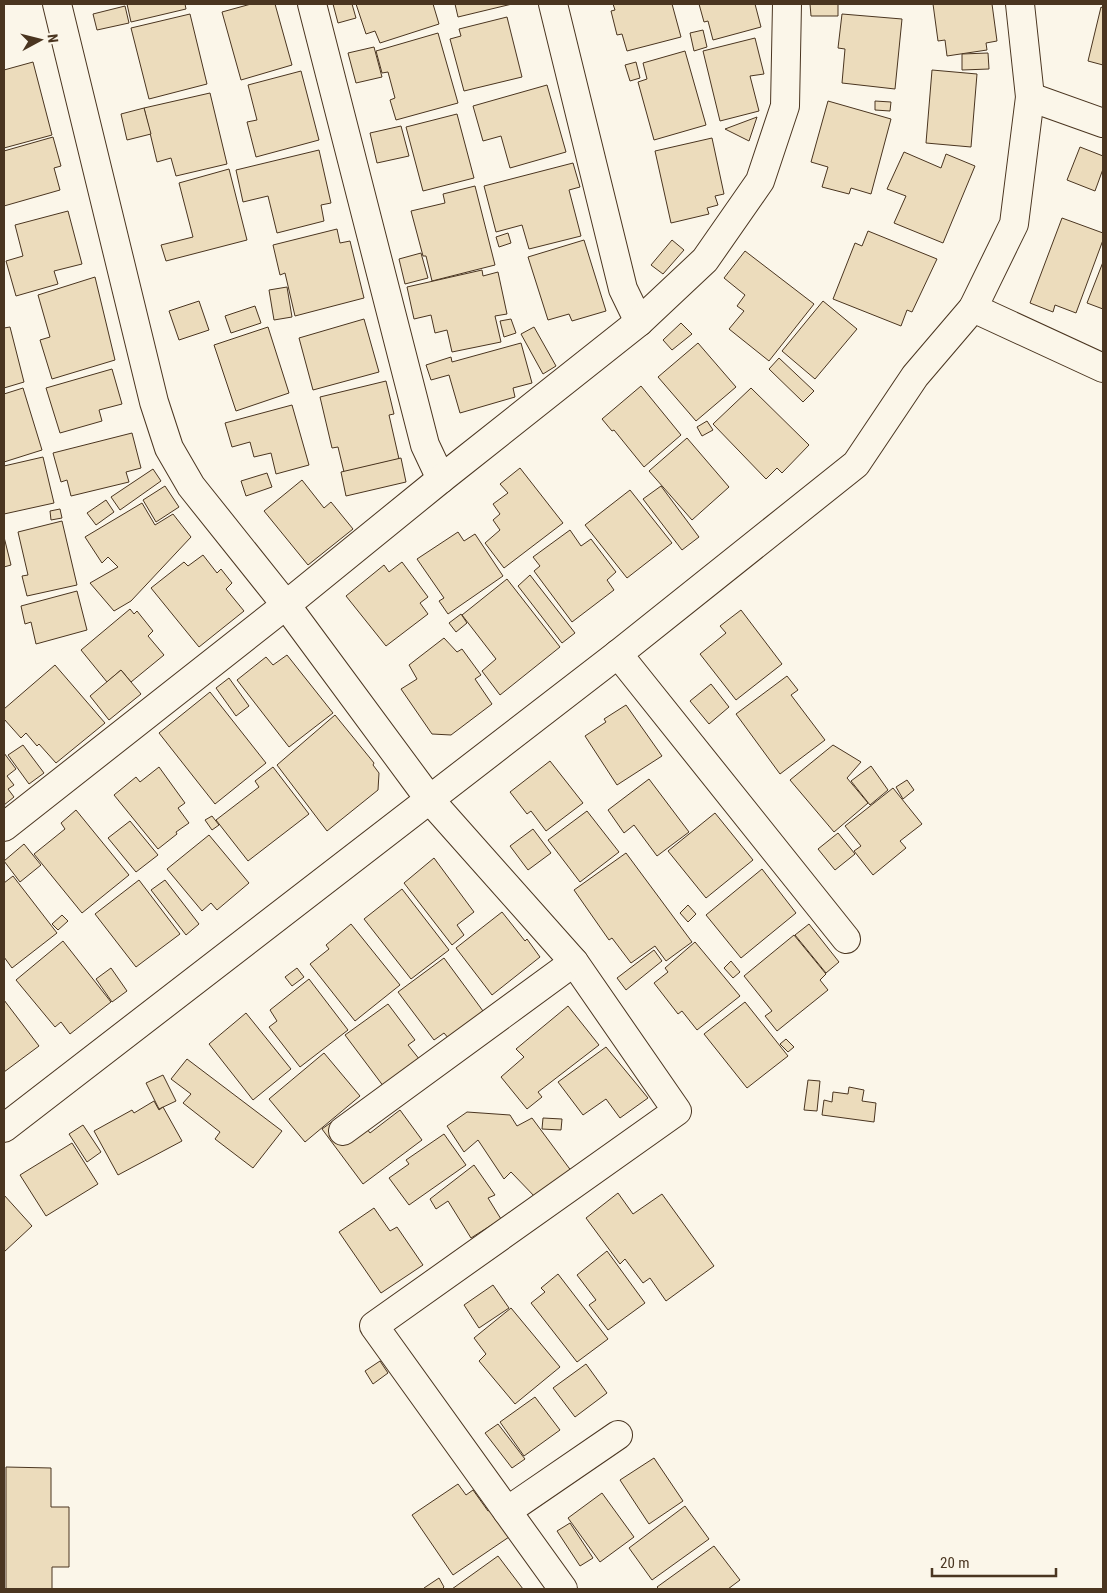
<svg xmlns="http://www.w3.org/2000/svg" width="1107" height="1593" font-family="'Roboto Condensed',sans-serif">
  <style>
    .building { fill: #ecdcbc; stroke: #4a3520 }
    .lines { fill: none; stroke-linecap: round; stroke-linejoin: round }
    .street-casing { stroke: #4a3520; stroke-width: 30 }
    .secondary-casing { stroke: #4a3520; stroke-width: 30 }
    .street { stroke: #fbf6e9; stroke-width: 28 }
    .secondary { stroke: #fbf6e9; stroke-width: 28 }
  </style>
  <rect width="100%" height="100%" fill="#fbf6e9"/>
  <!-- building -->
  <g class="building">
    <polygon points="127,4 185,4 186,9 131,22"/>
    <polygon points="251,4 275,4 292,65 241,80 222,12"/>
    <polygon points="333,4 352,4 356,18 338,23"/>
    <polygon points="356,4 433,4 439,24 380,43 375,31 366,34"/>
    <polygon points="455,4 512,4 458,17"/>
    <polygon points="613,4 672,4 681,37 627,51 622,34 617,35 611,11 615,10"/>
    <polygon points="699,4 755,4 761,27 713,40 708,21 704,22"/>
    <polygon points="810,4 838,4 838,16 811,16"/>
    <polygon points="933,4 992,4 997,41 986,43 987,50 947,56 945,40 938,41"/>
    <polygon points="125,6 129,23 97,30 93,14"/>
    <polygon points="1101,7 1103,8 1103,65 1088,61"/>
    <polygon points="190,14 207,84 149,99 131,28"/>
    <polygon points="842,14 902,19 895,89 842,83 845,49 838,48"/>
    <polygon points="507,17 522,77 464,91 450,39 461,36 459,29"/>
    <polygon points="703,30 707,47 694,51 690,33"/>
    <polygon points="438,33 458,103 396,120 390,100 395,98 388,72 382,73 376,51"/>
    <polygon points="755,38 764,74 750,76 759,111 720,121 703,51"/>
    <polygon points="374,47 382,77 356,83 348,53"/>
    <polygon points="685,51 706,125 654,140 638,82 647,79 643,63"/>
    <polygon points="988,53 989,69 962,70 962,54"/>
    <polygon points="33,62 52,135 4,148 4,70"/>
    <polygon points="636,62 640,78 630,81 625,65"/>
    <polygon points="932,70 977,74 971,147 926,143"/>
    <polygon points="301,71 319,140 256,157 247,122 257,120 248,85"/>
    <polygon points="547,85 566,152 510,168 501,136 483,141 473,106"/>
    <polygon points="210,93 227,164 176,176 171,158 157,162 144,108"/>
    <polygon points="828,101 891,119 871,194 851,188 849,194 822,187 828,167 811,162"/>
    <polygon points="875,101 891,102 890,111 875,110"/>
    <polygon points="144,108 151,134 127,140 121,114"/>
    <polygon points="457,114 474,178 423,191 406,127"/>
    <polygon points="757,117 749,141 725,129"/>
    <polygon points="401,126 409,156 377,163 370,133"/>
    <polygon points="53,137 61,166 54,168 60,190 4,206 4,151"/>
    <polygon points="712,138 724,194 715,196 718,205 707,208 709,214 671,223 655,151"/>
    <polygon points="1080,147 1103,156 1103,169 1095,191 1067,180"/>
    <polygon points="319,150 331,203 321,205 324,221 277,233 268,196 243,202 236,170"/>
    <polygon points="904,152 941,168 946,154 975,166 943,243 894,223 906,196 887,189"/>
    <polygon points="573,163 580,187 569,190 581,236 529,249 522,225 496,232 484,186"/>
    <polygon points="229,169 247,240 166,261 161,245 193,237 179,183"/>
    <polygon points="475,186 495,265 432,281 426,256 423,256 411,211 445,203 443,194"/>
    <polygon points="68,211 82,264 54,271 58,284 16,296 6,261 23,256 15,225"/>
    <polygon points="1062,218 1103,233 1103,240 1076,313 1055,305 1053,312 1030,303"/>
    <polygon points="337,229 340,243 350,241 364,298 295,316 285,273 280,275 273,245"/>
    <polygon points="868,231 937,259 912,312 907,310 901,326 833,299 855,243 862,246"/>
    <polygon points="508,233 511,243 499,247 496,237"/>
    <polygon points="584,240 606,311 572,321 569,314 548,320 528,257"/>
    <polygon points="672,240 684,250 663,274 651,265"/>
    <polygon points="745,251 814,304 769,361 729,329 744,311 737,306 745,295 724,278"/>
    <polygon points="421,253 428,278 405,284 399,259"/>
    <polygon points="1103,262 1103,309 1087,303"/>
    <polygon points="482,270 483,276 498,272 507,314 495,316 501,342 452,352 447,330 435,333 431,315 414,319 407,287"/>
    <polygon points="95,277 115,360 52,379 40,340 50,337 38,295"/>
    <polygon points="287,287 292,317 274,320 269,290"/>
    <polygon points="199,301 209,330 179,340 169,311"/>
    <polygon points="823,301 857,329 815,379 782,351"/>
    <polygon points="255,306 261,323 231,333 225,316"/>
    <polygon points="364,319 379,372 313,390 299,338"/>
    <polygon points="511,319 516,333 504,337 500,321"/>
    <polygon points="681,323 692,334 672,350 663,340"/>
    <polygon points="10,327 24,382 4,388 4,328"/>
    <polygon points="268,327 289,393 236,411 214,345"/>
    <polygon points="534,327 556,366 543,374 521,334"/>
    <polygon points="521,343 532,383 513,388 515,397 460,413 449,375 431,380 426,365 451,357 452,362"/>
    <polygon points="698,343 736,387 696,421 658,377"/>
    <polygon points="779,358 814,391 803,402 769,369"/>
    <polygon points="112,369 122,404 99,410 102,421 60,433 46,388"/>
    <polygon points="386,381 394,414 389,415 399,459 344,472 338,447 332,448 320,397"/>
    <polygon points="641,386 681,435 644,467 614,430 612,431 602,419"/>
    <polygon points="23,388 42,450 4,462 4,394"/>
    <polygon points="751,388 809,445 782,473 777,468 766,479 713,424"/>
    <polygon points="292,405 309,465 276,474 271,453 254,457 250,442 232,447 225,423"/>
    <polygon points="707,421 713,430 702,436 697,427"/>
    <polygon points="132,433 141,468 126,472 129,482 71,496 67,480 61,482 53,453"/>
    <polygon points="687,438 729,487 692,520 649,471"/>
    <polygon points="43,457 54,503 4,514 4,466"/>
    <polygon points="401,458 406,482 346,496 341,472"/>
    <polygon points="520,468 563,523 504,568 485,543 500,530 493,520 500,514 493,504 508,493 500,484"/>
    <polygon points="153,469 161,481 120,510 111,497"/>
    <polygon points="267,473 272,487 246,496 241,481"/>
    <polygon points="302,480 324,508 331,502 353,529 308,565 264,511"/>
    <polygon points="165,486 179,507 156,522 143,500"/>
    <polygon points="661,486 699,537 682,550 643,499"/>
    <polygon points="630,490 672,543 627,578 585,525"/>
    <polygon points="106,500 114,512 96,525 87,513"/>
    <polygon points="142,503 155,525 173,514 191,537 131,601 114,611 90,583 118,567 108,557 102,563 85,537"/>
    <polygon points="60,509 62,518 51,520 50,511"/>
    <polygon points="62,521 77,585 27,596 22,576 28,575 18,532"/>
    <polygon points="570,530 581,546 591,539 616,572 607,580 614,590 572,622 534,571 540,566 533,557"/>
    <polygon points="458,532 464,541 475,534 503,576 448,614 439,601 444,598 417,559"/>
    <polygon points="4,537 11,565 4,567"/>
    <polygon points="203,555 217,573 221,569 232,583 226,589 244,611 199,647 151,588 184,562 188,566"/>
    <polygon points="402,562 428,597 420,603 428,614 386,646 346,596 384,565 389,572"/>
    <polygon points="530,575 575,633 562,643 518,586"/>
    <polygon points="507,579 560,647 500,695 482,671 496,659 462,615"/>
    <polygon points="77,591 87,630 36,644 31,622 25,624 21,606"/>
    <polygon points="130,609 134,614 137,611 153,631 148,636 164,655 131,682 121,670 107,682 81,650"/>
    <polygon points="741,610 782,664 736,700 700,654 726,633 720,626"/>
    <polygon points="461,614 467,623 456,632 449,623"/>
    <polygon points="444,638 457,652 462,649 481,675 475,679 492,704 451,735 432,734 401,689 417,679 409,665"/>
    <polygon points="287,655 333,713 289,747 237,680 266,657 273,665"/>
    <polygon points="55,665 105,723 56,763 39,744 37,746 26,733 21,738 4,719 4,709"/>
    <polygon points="121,670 141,694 109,720 90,696"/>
    <polygon points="787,676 798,690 791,695 825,740 780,774 736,714"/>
    <polygon points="229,678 249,706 236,716 216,688"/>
    <polygon points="711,684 729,707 709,724 690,701"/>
    <polygon points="210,692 266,763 215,804 159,733"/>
    <polygon points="626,705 662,756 617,785 585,736 606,722 604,719"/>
    <polygon points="335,715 374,763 373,765 379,773 378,790 327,831 277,765"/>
    <polygon points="23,745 44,773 29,784 8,755"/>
    <polygon points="833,745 861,762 847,778 868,803 834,832 790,780"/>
    <polygon points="4,753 16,769 7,776 14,785 8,789 14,797 4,805"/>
    <polygon points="550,761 583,803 546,831 531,811 527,814 510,792"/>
    <polygon points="871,766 888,790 870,805 851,781"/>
    <polygon points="159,767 185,803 178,808 189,823 176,832 177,834 158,849 114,795 136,777 140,782"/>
    <polygon points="273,767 309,814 248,861 216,820 259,787 255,781"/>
    <polygon points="649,779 689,832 657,856 634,825 624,833 608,810"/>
    <polygon points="907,780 914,790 903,799 896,787"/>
    <polygon points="893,788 922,824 900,841 906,848 873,875 854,851 861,846 845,826"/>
    <polygon points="76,810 129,875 82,913 34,854 65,829 61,823"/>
    <polygon points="587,811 619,852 580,882 548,840"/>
    <polygon points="715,813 753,860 706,898 668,851"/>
    <polygon points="212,816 219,825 212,830 205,820"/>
    <polygon points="130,821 158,855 136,872 108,838"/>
    <polygon points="533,829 551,853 528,870 510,846"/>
    <polygon points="838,833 855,854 835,870 818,849"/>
    <polygon points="209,835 249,883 217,910 211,903 202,911 167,869"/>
    <polygon points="24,844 41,865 20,882 4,861"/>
    <polygon points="626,853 692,942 666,961 655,946 631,963 612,938 609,940 574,890"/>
    <polygon points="434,858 474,912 457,925 464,935 452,945 404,883"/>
    <polygon points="762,869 796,913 741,958 706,915"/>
    <polygon points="13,876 57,933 12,968 4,957 4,883"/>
    <polygon points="139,880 180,934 136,967 95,914"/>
    <polygon points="165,880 199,924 186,935 151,890"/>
    <polygon points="402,889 449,950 411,979 364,919"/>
    <polygon points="688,905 696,914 688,922 680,913"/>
    <polygon points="502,912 525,941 527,939 540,957 492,995 456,948"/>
    <polygon points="62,915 68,921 58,930 52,924"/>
    <polygon points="351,924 400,985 355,1021 310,964 329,949 326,945"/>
    <polygon points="809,924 839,962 826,973 795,935"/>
    <polygon points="794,935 826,974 820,980 828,990 777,1031 765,1016 772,1011 744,976"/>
    <polygon points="63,941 111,1002 70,1034 61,1022 55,1027 16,980"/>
    <polygon points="695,942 740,996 697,1030 682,1011 678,1014 654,983 668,972 665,968"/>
    <polygon points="654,950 662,961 626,990 617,978"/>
    <polygon points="444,958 483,1011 449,1039 444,1033 434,1040 398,992"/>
    <polygon points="731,961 740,972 733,978 724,968"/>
    <polygon points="111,968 127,991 112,1002 96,979"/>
    <polygon points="297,968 304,977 292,986 285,977"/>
    <polygon points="309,979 348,1030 300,1067 269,1027 277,1021 270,1010"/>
    <polygon points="4,1000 39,1046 4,1072"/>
    <polygon points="745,1002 788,1056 747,1088 704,1034"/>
    <polygon points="388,1004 415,1040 408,1045 420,1060 384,1087 345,1035"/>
    <polygon points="568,1006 599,1045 538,1092 542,1097 527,1109 501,1077 524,1057 516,1049"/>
    <polygon points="246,1013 291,1069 253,1100 209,1044"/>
    <polygon points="786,1039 794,1047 788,1052 780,1044"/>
    <polygon points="606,1047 648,1098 620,1118 606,1099 583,1115 558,1082"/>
    <polygon points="324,1053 360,1096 305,1142 269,1099"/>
    <polygon points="187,1059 282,1131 253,1168 215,1139 220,1132 183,1103 191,1094 171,1079"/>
    <polygon points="163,1075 176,1101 159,1109 146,1083"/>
    <polygon points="808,1080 820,1081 817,1111 804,1110"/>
    <polygon points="849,1087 864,1090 862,1101 876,1103 874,1122 822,1115 824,1100 832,1102 833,1092 848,1094"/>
    <polygon points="154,1101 159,1110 163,1107 182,1141 118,1175 94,1131 132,1110 134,1113"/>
    <polygon points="351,1108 370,1133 400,1110 422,1140 363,1184 322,1129"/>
    <polygon points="467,1112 510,1115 517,1126 532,1118 572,1172 537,1199 511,1172 504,1179 478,1140 464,1152 447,1126"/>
    <polygon points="543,1118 562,1119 561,1130 542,1129"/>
    <polygon points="83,1125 101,1152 87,1162 69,1134"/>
    <polygon points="444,1134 466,1165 409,1205 389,1178 409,1164 406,1160"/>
    <polygon points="72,1143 98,1184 46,1216 20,1175"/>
    <polygon points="474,1165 495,1195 488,1198 501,1219 471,1238 448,1201 436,1209 430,1199"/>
    <polygon points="618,1193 633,1214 662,1194 714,1266 666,1301 650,1278 643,1283 625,1259 620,1264 586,1218"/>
    <polygon points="4,1195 32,1226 4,1252"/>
    <polygon points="374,1208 390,1231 397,1227 423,1265 381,1293 339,1232"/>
    <polygon points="607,1251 645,1303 608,1330 589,1305 596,1300 577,1275"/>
    <polygon points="558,1274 608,1339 577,1362 531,1303 545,1292 541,1288"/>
    <polygon points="493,1285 509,1308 479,1328 464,1305"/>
    <polygon points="511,1308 560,1367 515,1404 479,1361 486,1354 474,1338"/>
    <polygon points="380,1361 388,1373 373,1384 365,1371"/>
    <polygon points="586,1364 607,1393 575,1417 553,1388"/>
    <polygon points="535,1397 560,1430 524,1456 500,1422"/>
    <polygon points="498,1424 525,1459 512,1468 485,1433"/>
    <polygon points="654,1458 683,1501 649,1524 620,1480"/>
    <polygon points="6,1467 51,1468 51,1507 69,1507 69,1567 52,1567 52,1589 6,1589"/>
    <polygon points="458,1484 466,1495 473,1490 488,1511 490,1510 509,1537 453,1575 412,1515"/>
    <polygon points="602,1493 634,1537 600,1562 568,1518"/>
    <polygon points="685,1506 709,1539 652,1580 629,1548"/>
    <polygon points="570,1523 593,1558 580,1566 557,1531"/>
    <polygon points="714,1546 740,1580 728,1589 659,1589 657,1587"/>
    <polygon points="498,1556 523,1589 452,1589"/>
    <polygon points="439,1578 444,1587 442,1589 425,1589 424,1588"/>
  </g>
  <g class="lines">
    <defs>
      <g id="street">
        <polyline points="57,4 154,402 169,448 191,486 286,605 430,800 574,962 677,1111 374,1326 563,1589"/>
        <polyline points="312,4 425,445 441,479"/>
        <polyline points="553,4 623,289 639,322"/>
        <polyline points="1030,97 1103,123"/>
        <polyline points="973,308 1103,368"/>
        <polyline points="618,654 846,939"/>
        <polyline points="4,827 286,605 441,479 639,322 705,260 760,181 785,106 787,4"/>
        <polyline points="343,1131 574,962"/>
        <polyline points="507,1511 618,1435"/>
      </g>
      <polyline id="secondary" points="4,1128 618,654 856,464 915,376 973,308 1014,224 1030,97 1020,4"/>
    </defs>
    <!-- street casing -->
    <use href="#street" class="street-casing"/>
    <!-- secondary casing -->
    <use href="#secondary" class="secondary-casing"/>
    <!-- street -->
    <use href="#street" class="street"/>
    <!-- secondary -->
    <use href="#secondary" class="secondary"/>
  </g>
  <!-- border -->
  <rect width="1107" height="1593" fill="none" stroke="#4a3520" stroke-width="10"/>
  <!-- north arrow -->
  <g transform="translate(40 40) rotate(83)" stroke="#fbf6e9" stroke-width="4" paint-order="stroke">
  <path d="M0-4L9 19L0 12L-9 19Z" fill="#4a3520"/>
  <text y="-8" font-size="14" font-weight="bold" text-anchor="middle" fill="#4a3520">N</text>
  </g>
  <!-- scale -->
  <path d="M932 1568v8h124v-8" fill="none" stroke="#4a3520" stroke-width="2.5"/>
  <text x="940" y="1568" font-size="15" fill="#4a3520" stroke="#fbf6e9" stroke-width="4" paint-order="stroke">20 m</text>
</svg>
